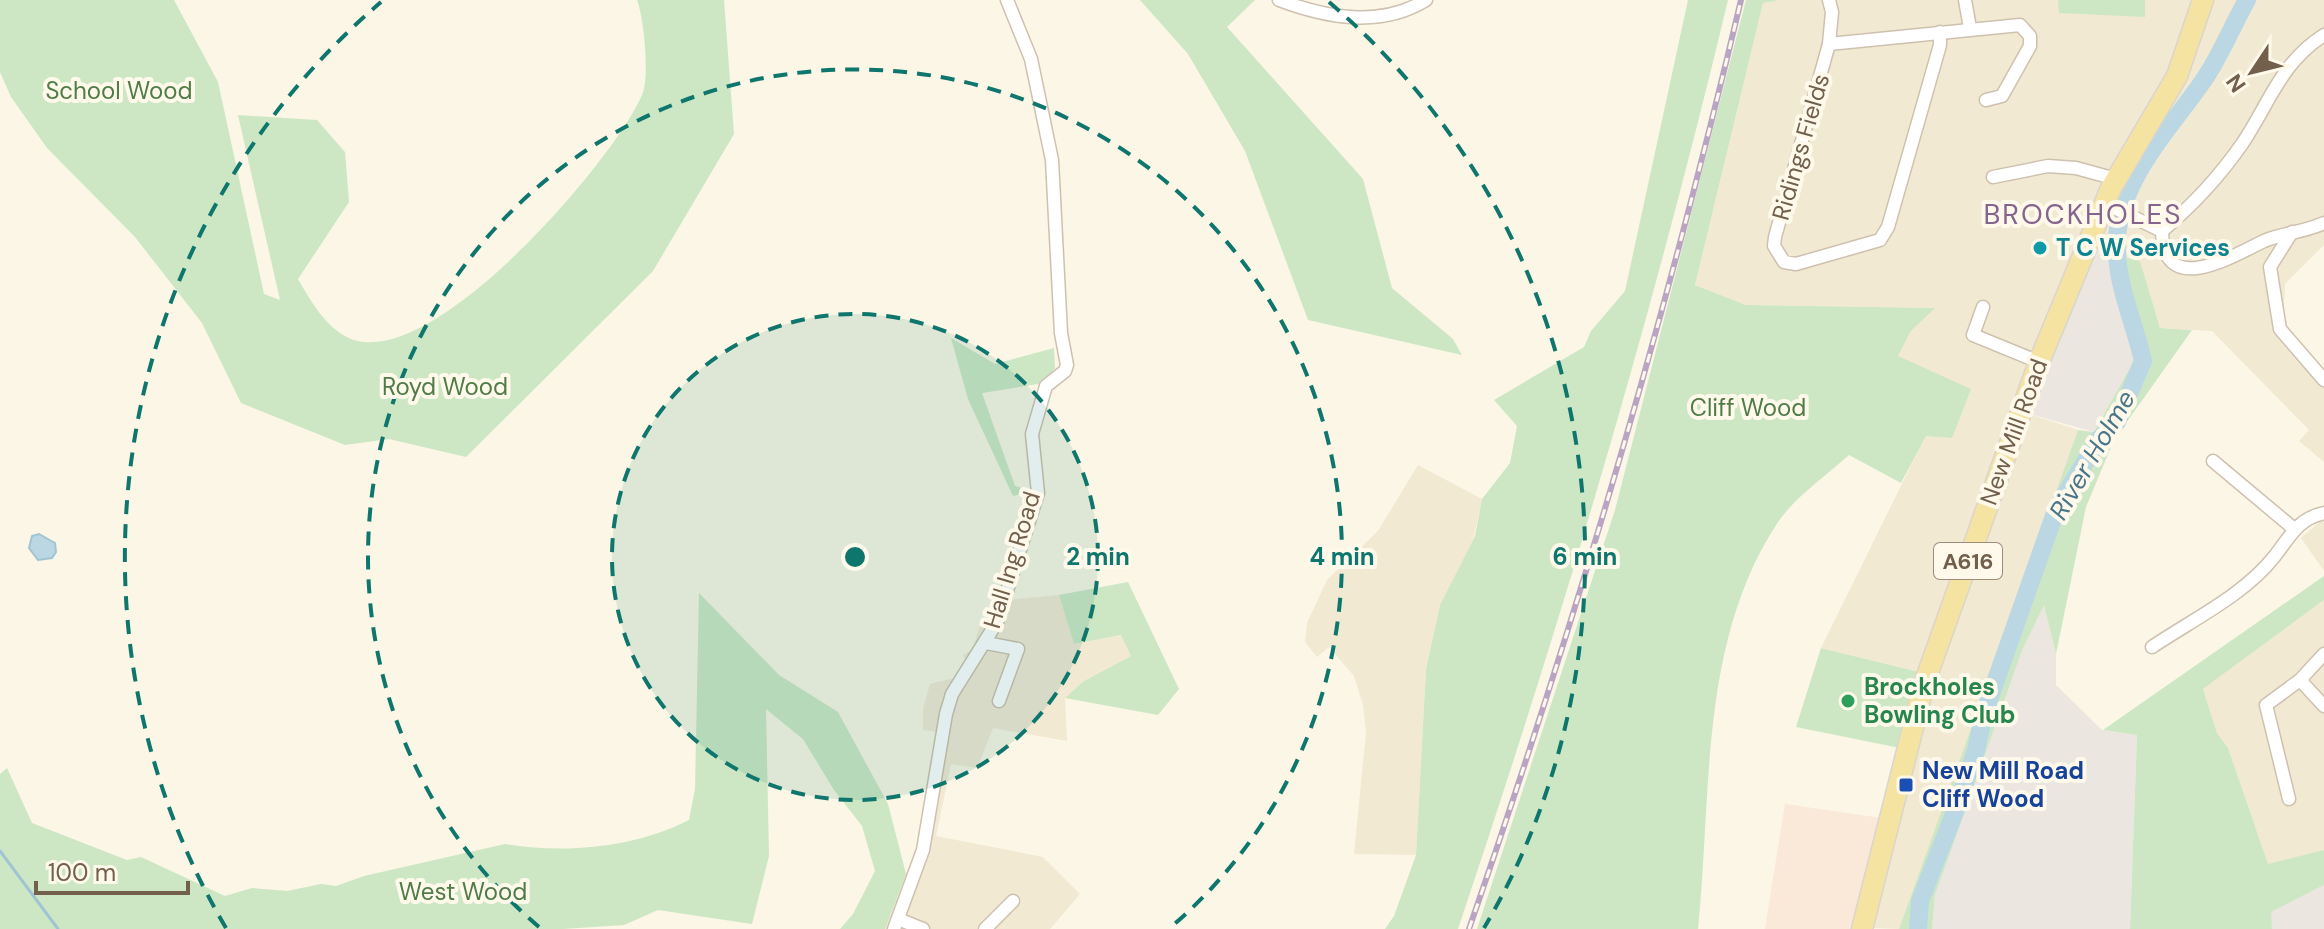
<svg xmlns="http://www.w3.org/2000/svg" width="2324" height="929" font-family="'DM Sans',sans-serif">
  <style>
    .residential { fill: #f2e9d3 }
    .commercial { fill: #fae8d9 }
    .industrial { fill: #ebe6df }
    .green { fill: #cde7c4 }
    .water { fill: #bad7e3; stroke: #a1c4d4; stroke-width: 2 }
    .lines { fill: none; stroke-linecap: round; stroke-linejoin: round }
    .stream { stroke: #a1c4d4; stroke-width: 3 }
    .river { stroke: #bad7e3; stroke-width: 18 }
    .minor-casing { stroke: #cec1af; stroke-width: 15 }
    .primary-casing { stroke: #dad5d0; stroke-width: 23 }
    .minor { stroke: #fff; stroke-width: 12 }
    .primary { stroke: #f5e3a1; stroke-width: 20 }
    .rail-casing { stroke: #baa4c3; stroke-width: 6 }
    .rail { stroke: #fef9ea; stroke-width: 3; stroke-dasharray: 9; stroke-linecap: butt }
    .ring { fill: none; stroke: #0f766e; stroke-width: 4; stroke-dasharray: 14 10 }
    .culture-dot { fill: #0f9aa8; stroke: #fef9ea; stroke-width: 3 }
    .leisure-dot { fill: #2e9e5b; stroke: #fef9ea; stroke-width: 3 }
    .transit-dot { fill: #1a4fb4; stroke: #fef9ea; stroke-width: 3 }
    .labels { text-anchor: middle; stroke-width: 8; stroke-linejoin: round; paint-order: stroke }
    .shield { fill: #fef9ea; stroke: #9c8d7b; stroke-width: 2 }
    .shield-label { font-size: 22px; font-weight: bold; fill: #725f4c }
    .park-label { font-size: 24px; fill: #4f7c47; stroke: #fef9ea }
    .street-label { font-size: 24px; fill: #725f4c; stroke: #fef9ea }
    .culture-label { font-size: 24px; font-weight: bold; fill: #0d838f; stroke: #fef9ea; text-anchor: start }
    .leisure-label { font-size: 24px; font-weight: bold; fill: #27864d; stroke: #fef9ea; text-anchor: start }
    .transit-label { font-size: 24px; font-weight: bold; fill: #164399; stroke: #fef9ea; text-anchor: start }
    .water-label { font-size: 26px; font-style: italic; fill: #4a768a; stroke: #fef9ea }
    .quarter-label { font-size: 28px; letter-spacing: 2px; fill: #87648e; stroke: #fef9ea }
    .centre { fill: #0f766e; stroke: #fef9ea; stroke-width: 4 }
    .ring-label { font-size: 24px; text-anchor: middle; font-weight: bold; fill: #0f766e; stroke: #fef9ea; stroke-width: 8; stroke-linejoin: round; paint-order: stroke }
  </style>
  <rect width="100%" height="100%" fill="#fbf6e5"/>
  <!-- residential -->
  <g class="residential">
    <polygon points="1780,0 2324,0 2324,245 2285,284 2283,331 2324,380 2324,462 2299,441 2309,430 2212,331 2160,328 2139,261 2101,250 2080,238 2027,413 2078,430 1899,929 1871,928 1919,672 1821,648 1926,435 1952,438 1898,356 1911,331 1934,308 1746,305 1695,285 1763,3"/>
    <polygon points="1418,465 1482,499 1473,540 1440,605 1426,668 1416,855 1354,854 1366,732 1363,705 1354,676 1329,647 1317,657 1305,642 1307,623 1327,580 1378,531"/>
    <polygon points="2324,518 2324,571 2301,538"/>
    <polygon points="1059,595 1074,644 1122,635 1131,656 1084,681 1065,698 1067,741 993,728 977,768 951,764 936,836 1043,857 1080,894 1050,929 885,929 927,820 938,732 923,730 923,709 930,684 954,678 966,660 963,655 972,650 985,612 993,611 998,601"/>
    <polygon points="2324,600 2324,850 2268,865 2228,748 2217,733 2203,689"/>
  </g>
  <!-- commercial -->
  <polygon class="commercial" points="1785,804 1881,818 1854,929 1765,929"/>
  <!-- industrial -->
  <g class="industrial">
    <polygon points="2093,246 2120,256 2136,357 2094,432 2027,413"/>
    <polygon points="2044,603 2056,654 2056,685 2102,730 2137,735 2130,929 1932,929 1935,895 1949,854 2023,648"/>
    <polygon points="2324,885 2324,929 2272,929 2270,912"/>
  </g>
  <!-- green -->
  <g class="green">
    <path d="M0,0H174L218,82L264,294L280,300L238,115L317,120L345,152L349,202L298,279C311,301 325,327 349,338C430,375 613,162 642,95C650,78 644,18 637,0H724L734,134L653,271L466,457L389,439L345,445L241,403L202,323L135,237L47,148L11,97L0,72Z"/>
    <polygon points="1140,0 1255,0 1227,27 1363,179 1392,288 1453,339 1462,355 1308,320 1245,151 1188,54"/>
    <path d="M1688,0H1728C1653,314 1561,623 1458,929H1385L1394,916L1416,855L1426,669L1440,605L1475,536L1482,499L1510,463L1517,426L1494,400L1584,347L1591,331L1625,291Z"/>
    <path d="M1746,0H1780L1763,3L1695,285L1746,305L1935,308L1911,331L1898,356L1971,389L1952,438L1926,436L1901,483L1849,455C1827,475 1795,497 1778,522C1699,641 1712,792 1698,929H1477L1615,510Z"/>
    <polygon points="2058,0 2145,0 2145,17 2059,13"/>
    <polygon points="2120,256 2140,261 2160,328 2192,330 2114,440 2086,507 2056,654 2044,605 2023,648 1935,895 1932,929 1899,929 2078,430 2094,432 2136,357"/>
    <polygon points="951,338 995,364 1054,348 1055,368 1044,383 982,393 1015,486 1033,491 1013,496 968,399"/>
    <polygon points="2324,576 2324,600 2203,689 2217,733 2228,748 2268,864 2324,850 2324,885 2271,912 2272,929 2130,929 2137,735 2103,730"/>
    <polygon points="1128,582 1179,689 1158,715 1065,698 1084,681 1131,656 1121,635 1074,644 1059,595"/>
    <path d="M699,593L779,675L838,712L888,804L906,874L885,929H840L853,914L875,871L862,826L834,790L803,739L766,709L769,856L752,924L658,910L624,925L563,929H0V774L7,768L32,823L127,860L141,857L225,896L252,888L287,891L321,884L336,886L364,876L505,844C565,854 634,848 689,820L695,789Z"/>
    <polygon points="1821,648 1919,672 1900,748 1796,727"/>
  </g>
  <!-- water -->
  <polygon class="water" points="39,534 55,543 56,552 52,558 38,560 29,548 32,536"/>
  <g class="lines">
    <!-- stream -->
    <polyline class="stream" points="0,851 58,929"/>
    <!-- river -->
    <path class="river" d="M1918,929L1920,901L1956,809L1976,750L1984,714L2056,510L2099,439L2117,422L2143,361C2135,325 2119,291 2117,254C2112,186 2168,132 2203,81C2220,57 2232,26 2247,0"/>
    <defs>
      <g id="minor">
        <path d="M1279,0C1327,18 1381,28 1426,0"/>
        <polyline points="1829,0 1832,12 1829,44 1775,237 1774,246 1784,262 1796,264 1880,240 1888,227 1940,45 1940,32"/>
        <polyline points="1965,0 1970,28"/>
        <polyline points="1829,44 2020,25 2030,36 2030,46 2002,96 1986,100"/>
        <polyline points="1993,177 2048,166 2076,168 2116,179"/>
        <path d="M2104,203L2162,231C2163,300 2234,255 2264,241C2283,233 2305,232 2324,223"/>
        <path d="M2162,231C2193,205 2219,177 2242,144C2269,104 2281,62 2324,35"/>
        <polyline points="2292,232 2270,267 2280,329 2324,380"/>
        <polyline points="1983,307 1973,335 2039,362"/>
        <polyline points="2213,461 2293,528"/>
        <polyline points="986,643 1018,649 999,701"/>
        <path d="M2152,647C2192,620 2244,595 2274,557C2290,537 2297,519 2324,513"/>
        <polyline points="2300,680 2324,706"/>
        <polyline points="2289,799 2266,705 2300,680 2324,654"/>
        <polyline points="898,919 923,929"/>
        <polyline points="894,929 923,850 946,714 952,694 997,622 1038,493 1032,434 1046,386 1065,371 1067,365 1061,333 1052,160 1031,59 1007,0"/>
        <polyline points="985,929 1013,901"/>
      </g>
      <polyline id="primary" points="1862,929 1924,684 2039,362 2111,188 2177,76 2203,0"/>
    </defs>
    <!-- minor casing -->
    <use href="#minor" class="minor-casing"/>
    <!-- primary casing -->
    <use href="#primary" class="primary-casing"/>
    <!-- minor -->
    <use href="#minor" class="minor"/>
    <!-- primary -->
    <use href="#primary" class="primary"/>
    <defs>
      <path id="rail" d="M1469,929C1575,624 1667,314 1741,0"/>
    </defs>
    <!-- rail casing -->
    <use href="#rail" class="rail-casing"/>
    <!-- rail -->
    <use href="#rail" class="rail"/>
  </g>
  <!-- distance rings -->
  <circle cx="855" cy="557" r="243" fill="#0f766e" fill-opacity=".12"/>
  <g class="ring">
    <circle cx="855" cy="557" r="243"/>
    <path d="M539 927A487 487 0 1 1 1171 927"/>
    <path d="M226 928A730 730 0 0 1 381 2M1329 2A730 730 0 0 1 1484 928"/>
  </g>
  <!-- markers -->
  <circle class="culture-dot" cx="2040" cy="248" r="8"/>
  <circle class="leisure-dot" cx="1848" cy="701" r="8"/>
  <rect class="transit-dot" x="1898" y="777" width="16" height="16" rx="4"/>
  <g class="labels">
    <!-- shield labels -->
    <rect class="shield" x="1934" y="543" width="68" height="36" rx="6"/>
    <g class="shield-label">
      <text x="1968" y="569">A616</text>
    </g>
    <!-- park labels -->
    <g class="park-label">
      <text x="119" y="99">School Wood</text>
      <text x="445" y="395">Royd Wood</text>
      <text x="1748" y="416">Cliff Wood</text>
      <text x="463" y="900">West Wood</text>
    </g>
    <!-- street labels -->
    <g class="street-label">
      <text transform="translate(1801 147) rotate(-74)" y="8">Ridings Fields</text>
      <text transform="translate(2014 432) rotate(-70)" y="8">New Mill Road</text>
      <text transform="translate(1012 560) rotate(-73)" y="8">Hall Ing Road</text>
    </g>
    <!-- culture labels -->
    <g class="culture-label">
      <text x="2056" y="256">T C W Services</text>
    </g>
    <!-- leisure labels -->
    <g class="leisure-label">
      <text x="1864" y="695">Brockholes<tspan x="1864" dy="28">Bowling Club</tspan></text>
    </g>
    <!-- transit labels -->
    <g class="transit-label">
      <text x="1922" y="779">New Mill Road<tspan x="1922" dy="28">Cliff Wood</tspan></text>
    </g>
    <!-- water labels -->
    <g class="water-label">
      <text transform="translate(2092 455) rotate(-60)" y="9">River Holme</text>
    </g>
    <!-- quarter labels -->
    <g class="quarter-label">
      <text x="2083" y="224">BROCKHOLES</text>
    </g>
  </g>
  <circle cx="855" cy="557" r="12" class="centre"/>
  <g class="ring-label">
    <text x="1098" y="565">2 min</text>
    <text x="1342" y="565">4 min</text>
    <text x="1585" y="565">6 min</text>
  </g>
  <!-- north arrow -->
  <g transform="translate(2252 72) rotate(235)" stroke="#fef9ea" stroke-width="6" paint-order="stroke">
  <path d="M0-6L14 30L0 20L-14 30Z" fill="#725f4c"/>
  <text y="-12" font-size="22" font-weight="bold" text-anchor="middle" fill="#725f4c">N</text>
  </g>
  <!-- scale -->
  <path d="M36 881v12h152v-12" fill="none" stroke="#725f4c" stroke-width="4"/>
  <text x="48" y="881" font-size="24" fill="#725f4c" stroke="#fef9ea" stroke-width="6" paint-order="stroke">100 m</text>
</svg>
